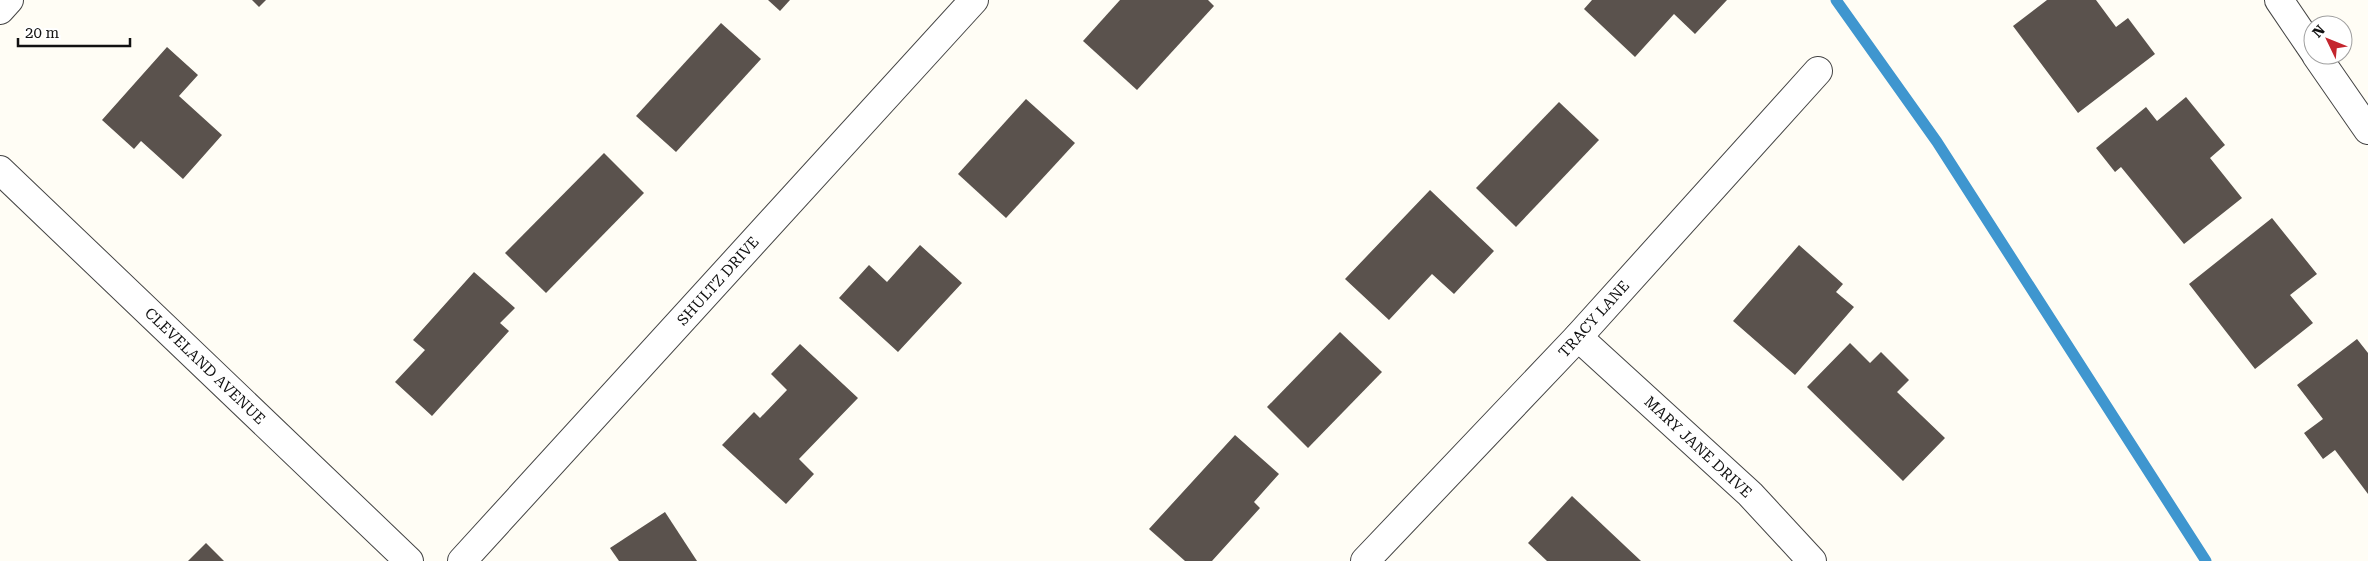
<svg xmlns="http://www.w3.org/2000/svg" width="2368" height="561" font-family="'Roboto Serif',serif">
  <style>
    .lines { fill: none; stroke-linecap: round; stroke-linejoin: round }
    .stream { stroke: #3f96cf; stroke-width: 11 }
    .building { fill: #5a524d }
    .street-casing { stroke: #444; stroke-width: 30 }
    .street { stroke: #fff; stroke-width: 28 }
    .labels { text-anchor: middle; stroke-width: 5; stroke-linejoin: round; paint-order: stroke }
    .street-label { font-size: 15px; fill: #111; stroke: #fff }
  </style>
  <rect width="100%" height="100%" fill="#fffdf5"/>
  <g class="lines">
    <!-- stream -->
    <polyline class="stream" points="1836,0 1937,142 2206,561"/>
  </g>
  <!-- building -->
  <g class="building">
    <polygon points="252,0 266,0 259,7"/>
    <polygon points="768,0 790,0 780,11"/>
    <polygon points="1120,0 1208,0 1214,6 1137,90 1083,41"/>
    <polygon points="1592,0 1727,0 1695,34 1674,14 1635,57 1584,9"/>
    <polygon points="2047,0 2096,0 2116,27 2128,18 2155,54 2078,113 2013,26"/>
    <polygon points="721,23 761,59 676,152 636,116"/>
    <polygon points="167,47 198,75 179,96 222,135 183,179 141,141 134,149 102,120"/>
    <polygon points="2186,97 2225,145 2210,158 2242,198 2184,244 2121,167 2115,172 2096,148 2146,107 2157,121"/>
    <polygon points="1026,99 1075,143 1006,218 958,174"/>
    <polygon points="1559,102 1599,140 1516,227 1476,188"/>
    <polygon points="604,153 644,193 546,293 505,253"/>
    <polygon points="1430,190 1494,251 1454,294 1432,274 1389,320 1345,279"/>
    <polygon points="2272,218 2317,274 2290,295 2313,323 2255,369 2189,284"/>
    <polygon points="920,245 962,283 898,352 839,298 869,265 887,282"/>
    <polygon points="1799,245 1843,284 1836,292 1854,307 1795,375 1733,321"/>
    <polygon points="474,272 515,308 500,323 509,331 432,416 395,382 425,350 413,340"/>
    <polygon points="1340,332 1382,372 1308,448 1267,407"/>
    <polygon points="2357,339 2368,353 2368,494 2335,450 2323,459 2304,433 2323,419 2297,385"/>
    <polygon points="1850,343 1870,363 1881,352 1909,380 1897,392 1945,438 1903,481 1807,387"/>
    <polygon points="800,344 858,398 799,459 814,474 786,504 722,445 754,412 760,418 787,390 771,374"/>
    <polygon points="1235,435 1279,474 1254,502 1260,508 1212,561 1185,561 1149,529"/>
    <polygon points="1572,496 1641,561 1547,561 1528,543"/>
    <polygon points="665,512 697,561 619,561 610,548"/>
    <polygon points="206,543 224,561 188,561"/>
  </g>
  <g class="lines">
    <defs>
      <g id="street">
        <polyline points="2279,0 2313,50"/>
        <polyline points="0,10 9,0"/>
        <polyline points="2316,55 2368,130"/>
        <polyline points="0,170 409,561"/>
        <polyline points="1578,337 1750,494 1812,561"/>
        <polyline points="462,561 974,0"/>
        <polyline points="1365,561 1578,337 1818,71"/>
      </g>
    </defs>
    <!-- street casing -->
    <use href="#street" class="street-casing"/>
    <!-- street -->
    <use href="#street" class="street"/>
  </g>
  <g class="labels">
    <!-- street labels -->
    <g class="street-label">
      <text transform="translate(718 281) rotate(-48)" y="5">SHULTZ DRIVE</text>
      <text transform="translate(1594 319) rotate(-48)" y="5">TRACY LANE</text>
      <text transform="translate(205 366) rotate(44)" y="5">CLEVELAND AVENUE</text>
      <text transform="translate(1698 447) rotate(43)" y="5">MARY JANE DRIVE</text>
    </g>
  </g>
  <!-- north arrow -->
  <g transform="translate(2328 40) rotate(313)"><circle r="24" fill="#ffffff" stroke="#a0a0a0"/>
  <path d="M0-4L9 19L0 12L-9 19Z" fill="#c4262e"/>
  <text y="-8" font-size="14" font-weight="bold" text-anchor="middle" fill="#111111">N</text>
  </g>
  <!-- scale -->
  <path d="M18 38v8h112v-8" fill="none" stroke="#111111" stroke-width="2.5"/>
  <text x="25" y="38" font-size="15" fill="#111111" stroke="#ffffff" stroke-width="4" paint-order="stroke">20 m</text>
</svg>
